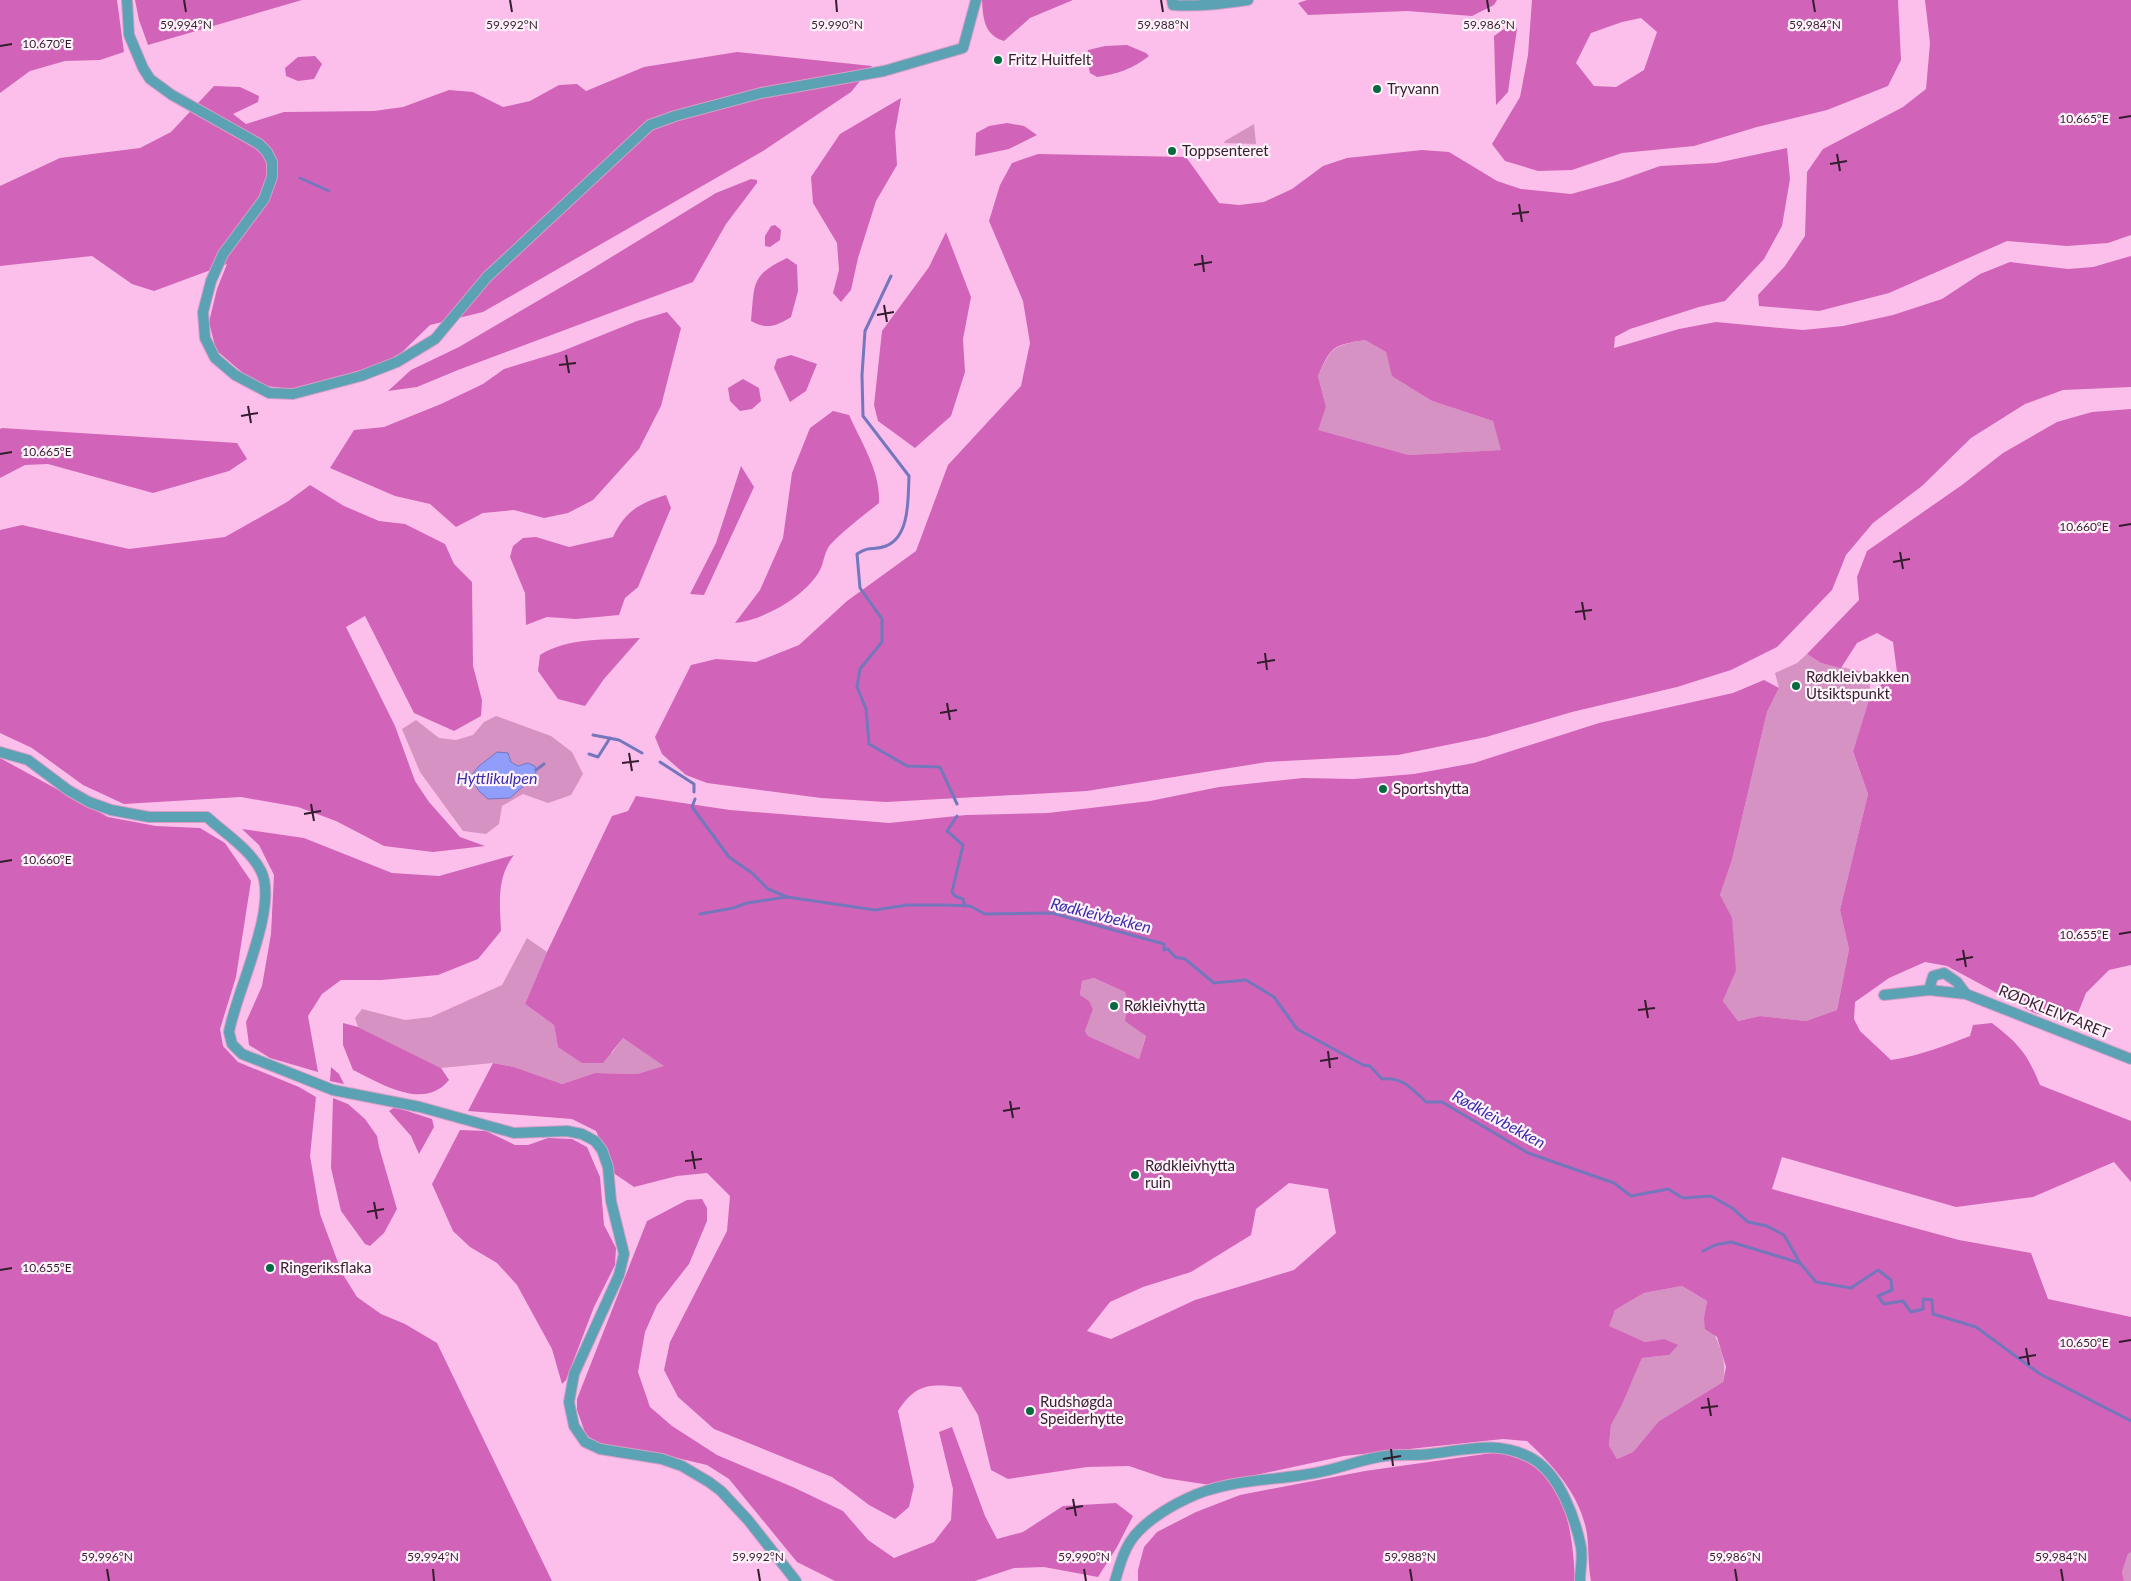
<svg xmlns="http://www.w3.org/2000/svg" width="2131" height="1581" font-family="Lato,sans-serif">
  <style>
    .green { fill: #d592c3; fill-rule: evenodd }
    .forest { fill: #d164b8; fill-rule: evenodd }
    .water { fill: #919dfa; stroke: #7577bd }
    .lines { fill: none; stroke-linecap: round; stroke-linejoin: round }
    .stream { stroke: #7577bd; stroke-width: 3 }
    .street-casing { stroke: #d49fc5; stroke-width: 12 }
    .street { stroke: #5ca2b5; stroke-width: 10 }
    .ticks { fill: none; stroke: #341d2e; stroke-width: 2 }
    .poi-dot { fill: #066a40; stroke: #fff2fa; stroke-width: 2 }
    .labels { text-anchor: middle; stroke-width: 4.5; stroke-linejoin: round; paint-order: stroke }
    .poi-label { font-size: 15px; fill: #341d2e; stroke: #fff2fa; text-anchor: start }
    .street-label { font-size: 15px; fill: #341d2e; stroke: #fff2fa }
    .water-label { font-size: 16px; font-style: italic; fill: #392db2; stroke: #fff2fa }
    .ticks-label { font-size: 12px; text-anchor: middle; fill: #341d2e; stroke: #fff2fa; stroke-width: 4.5; stroke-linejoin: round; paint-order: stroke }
  </style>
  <rect width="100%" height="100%" fill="#fcbfeb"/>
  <!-- green -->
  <g class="green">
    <polygon points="1254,124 1256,144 1224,143 1225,141"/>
    <path d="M1365,340L1386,352L1393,376L1432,401L1493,421L1502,450L1409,455L1317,430L1326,407L1318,376C1332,347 1332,346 1365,340Z"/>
    <polygon points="1807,654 1821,663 1860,671 1869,681 1871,693 1853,753 1868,794 1840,910 1849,949 1837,1010 1806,1021 1760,1016 1738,1021 1723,1001 1736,971 1720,895 1732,860 1767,712 1779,688 1775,673 1797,663"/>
    <path d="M496,716L551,736L572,752L583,774L571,795L548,803L523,794L502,806L499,824L486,834L463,831L420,772L402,729L416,720L439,738L456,740L473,735L484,722ZM511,762L518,766L528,763L510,798Z"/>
    <polygon points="527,938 547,952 525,1004 554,1025 558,1047 612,1053 623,1038 665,1066 637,1074 595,1073 562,1084 514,1067 493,1063 441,1068 358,1027 355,1018 362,1009 405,1020 431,1017 502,985"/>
    <polygon points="1094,978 1125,992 1128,1003 1126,1021 1146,1035 1139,1059 1088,1036 1085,1031 1093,1008 1080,995 1082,981"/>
    <path d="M1682,1286L1707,1301L1704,1317C1717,1338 1728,1358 1723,1382L1659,1421L1633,1452L1617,1459L1609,1447L1611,1425L1622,1405L1642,1358L1669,1355L1664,1339L1645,1342L1608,1326L1615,1310L1644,1293Z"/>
    <polygon points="2131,1552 2131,1581 2124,1581 2122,1572 2128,1554"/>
  </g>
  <!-- forest -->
  <g class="forest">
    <polygon points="0,0 117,0 124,52 100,60 65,61 30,71 0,93"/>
    <polygon points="135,0 302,0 148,45 139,20"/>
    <path d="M982,0H1073L1030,18L1004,41C984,35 983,18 982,0Z"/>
    <polygon points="1307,0 1497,0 1494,5 1472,16 1407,11 1308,15 1298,3"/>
    <path d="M1532,0H1898L1901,60L1888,86L1827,110L1757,127L1694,146L1622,153L1572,170L1538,171L1505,161L1492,144L1520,97L1528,55ZM1641,18L1657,32L1644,70L1616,87L1594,86L1576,63L1591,33L1622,22Z"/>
    <polygon points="1925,0 2131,0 2131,235 2108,243 2067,246 2007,241 1889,293 1819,311 1759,306 1758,295 1785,266 1805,236 1807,172 1823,149 1903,107 1926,89 1930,43"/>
    <polygon points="1514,22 1517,29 1508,92 1496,105 1494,36"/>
    <path d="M1127,45L1146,53L1149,56C1133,69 1117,74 1097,77L1090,73L1087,60L1088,50L1105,46Z"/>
    <polygon points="737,52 872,66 851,92 763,151 483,312 430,325 396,358 332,380 291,389 257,385 216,350 209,322 217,289 227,264 154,291 132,284 92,256 0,266 0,186 60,158 140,148 171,132 214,86 240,87 259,96 258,102 233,114 246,124 284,112 374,111 403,107 449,90 473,92 503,107 530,101 559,85 577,84 586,91 644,67"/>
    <polygon points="315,56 322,64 314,79 298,81 286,76 285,68 298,57"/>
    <polygon points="901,98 895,132 897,165 876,201 858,258 851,290 841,302 833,293 839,270 837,243 813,203 811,177 840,134"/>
    <polygon points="1007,123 1024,126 1037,135 1009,149 975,156 976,133 989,126"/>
    <path d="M1787,148L1790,179L1782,226L1764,259L1725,301L1699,307L1630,329L1615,337L1614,348L1679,329L1716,322L1803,330L1843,326L1893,315L1942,299L1980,274L2010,262L2068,269L2093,267L2131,256V387L2063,390L2025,404L1971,438L1922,486L1873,523L1846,555L1832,590L1777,647L1731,670L1677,687L1572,712L1486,737L1398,755L1267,762L1087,791L886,802L821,798L707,783L686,775L671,762L662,754L655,737L691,665L716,659L756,662L799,645L847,601L916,551L948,465L1021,386L1030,343L1023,301L989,221L1000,185L1012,163L1038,154L1186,157L1219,203L1239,205L1264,202L1292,189L1323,166L1347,158L1422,150L1449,152L1497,181L1521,189L1571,194L1618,181L1660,166L1716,163ZM1365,340L1386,352L1392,376L1432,401L1493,421L1501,450L1409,455L1318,430L1326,407L1318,376C1331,347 1332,345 1365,340Z"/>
    <polygon points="751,179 757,180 757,183 726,224 693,282 458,370 417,387 388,391 411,370 459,347 587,272 716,193"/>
    <polygon points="775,225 781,230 780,240 770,247 765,246 765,236 771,226"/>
    <polygon points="946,232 971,297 963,339 965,372 951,416 915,448 878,421 874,405 882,331 929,267"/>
    <path d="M787,258L797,265L798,291L791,317C777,326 766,330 751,321C755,283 750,276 787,258Z"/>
    <polygon points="667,312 681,328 661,406 639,449 593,500 568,513 544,518 514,510 483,513 456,527 430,504 395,496 330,468 354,430 384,427 441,404 483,384 504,369 560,352 637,321"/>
    <polygon points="791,355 817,364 806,391 790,402 774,368 777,359"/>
    <polygon points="743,379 759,388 761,401 752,409 740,411 730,401 728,388"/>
    <path d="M2131,409V965L2109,970L2086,993L2074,1023L2034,1013L1947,966L1925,962L1889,978L1855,1002L1854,1019L1860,1031L1891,1060C1919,1056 1944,1046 1970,1036L1973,1025L1992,1023C2019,1044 2027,1053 2040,1085L2131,1121V1182L2114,1162L2033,1197L1956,1207L1782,1157L1772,1189L1959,1240L2031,1253L2048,1299L2131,1317V1552L2128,1554L2122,1572L2124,1581H1591C1588,1566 1589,1550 1587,1534C1581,1496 1554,1466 1527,1441L1503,1439L1344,1456L1210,1485L1164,1478L1129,1466L1087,1467L1008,1479L991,1470L978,1415L961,1387C930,1384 916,1383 898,1411L914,1486L909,1507L895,1519L869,1505L832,1477L714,1429L678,1397L664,1370L670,1342L727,1231L730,1196L707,1173L677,1176L634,1187L612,1172L606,1153L596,1131L572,1119L468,1111L493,1063L514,1067L562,1084L595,1073L637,1074L664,1066L623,1038L603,1063H582L558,1047L554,1025L525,1004L547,952L612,816L628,811L636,796L730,810L889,823L966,815L1048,813L1150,801L1219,787L1303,778L1354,779L1414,774L1474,763L1599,723L1733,693L1764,680L1779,688L1767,712L1732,860L1720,895L1732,918L1736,971L1723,1001L1738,1021L1760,1016L1806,1021L1837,1010L1849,949L1840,910L1868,794L1853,752L1871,693L1897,672L1893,642L1877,633L1857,643L1841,668L1821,663L1807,654L1859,600L1857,577L1867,551L1962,485L2003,453L2057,422L2092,412ZM1094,978L1125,992L1128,1003L1125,1021L1146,1036L1139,1059L1088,1036L1085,1031L1093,1009L1089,1001L1080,995L1082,981ZM1289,1183L1328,1189L1336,1233L1294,1270L1195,1300L1111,1339L1087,1331L1110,1302L1143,1287L1191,1272L1251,1235L1256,1209ZM1682,1286L1707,1301L1704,1317L1705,1329L1717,1337L1726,1367L1723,1382L1659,1421L1633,1452L1617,1459L1609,1446L1611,1425L1622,1405L1642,1358L1669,1355L1678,1345L1664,1339L1645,1342L1609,1326L1615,1310L1644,1293Z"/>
    <path d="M833,411L849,415C861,442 881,472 879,503C863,516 844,530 830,545C824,552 824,563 820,570C806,596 764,620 735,623L760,590L783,538L792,473L810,428Z"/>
    <polygon points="2,428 237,443 247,459 229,471 153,493 48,464 25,465 0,478 0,429"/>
    <polygon points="741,466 754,487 704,595 690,594 716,543"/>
    <polygon points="310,485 344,506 379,521 405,524 445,544 454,564 472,582 473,666 482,700 481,716 454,731 414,713 365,616 346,627 395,726 415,781 429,802 460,837 485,846 433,852 384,846 336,821 298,807 241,797 124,804 83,785 32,748 0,733 0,530 22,525 129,549 225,537 287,502"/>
    <path d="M666,495L671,508L638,587L625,598L619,615L576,619L547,617L526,625L525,593L510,557L513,546L523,538L536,537L569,547L613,537C625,511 640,503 666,495Z"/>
    <path d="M640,638L604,679L585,706L558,699L538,671L540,655C568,637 607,640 640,638Z"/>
    <polygon points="0,758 108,817 156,826 200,828 225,843 251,881 236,977 220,1029 223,1046 238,1062 299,1087 316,1097 310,1156 320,1214 342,1273 357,1297 381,1314 405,1324 437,1343 552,1581 0,1581"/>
    <path d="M242,829L304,838L392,873L439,876L514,855C496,878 500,904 501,931L478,959L438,975L381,980H341L322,994L308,1016L318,1072L270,1058L249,1045L246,1022L262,986L271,934L274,875L259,845Z"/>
    <path d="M343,1023L358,1027L441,1068L449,1080C424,1111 382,1084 353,1070L343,1045Z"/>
    <polygon points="331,1067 339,1074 344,1084 330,1081"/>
    <polygon points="333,1098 348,1104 365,1119 377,1136 379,1147 397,1209 384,1233 370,1246 365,1244 341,1211 331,1168"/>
    <polygon points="395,1107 432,1119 434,1127 419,1154 411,1136 389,1111"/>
    <polygon points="460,1130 486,1131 515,1145 528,1145 548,1138 572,1139 587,1147 600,1177 604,1225 616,1248 615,1265 594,1307 566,1380 562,1384 552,1349 517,1285 497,1263 470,1247 453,1231 432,1184"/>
    <polygon points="702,1199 707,1208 707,1221 689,1264 657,1305 645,1332 638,1372 650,1407 672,1426 717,1455 795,1488 843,1511 868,1540 894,1558 934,1542 951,1520 953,1489 939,1432 952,1427 985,1516 997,1539 1023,1532 1063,1506 1116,1503 1133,1516 1117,1547 1098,1577 1044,1567 1014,1568 975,1581 835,1581 797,1562 729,1479 707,1465 643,1450 608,1449 586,1435 577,1410 577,1399 647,1221 687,1200"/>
    <path d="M1499,1452C1509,1456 1523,1459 1532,1465C1569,1491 1573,1540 1575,1581H1138V1570L1144,1547L1157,1532L1196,1512L1240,1495L1365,1471Z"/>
  </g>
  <!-- water -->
  <polygon class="water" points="497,752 508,753 511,762 518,766 528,763 535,766 536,775 510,798 488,799 479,791 470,777 479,766"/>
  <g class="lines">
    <!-- stream -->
    <g class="stream">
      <polyline points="300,178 329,191"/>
      <path d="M891,276L865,331L862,375L863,416L909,476C908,498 910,537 886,546C874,551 870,545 857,554L860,588L882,619V642L860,669L857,687L866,709L869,744L907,766L940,767L957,804"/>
      <polyline points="593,735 619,740 642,753"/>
      <polyline points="589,754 598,757 610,738"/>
      <polyline points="660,762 694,784 694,792"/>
      <polyline points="536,770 544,764"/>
      <path d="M695,799L692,807L729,857L752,873L768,889L787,897L875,910L907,905H945L970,906L985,914L1052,913L1164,944V950L1168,949L1175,957L1185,959L1214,983L1246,980L1274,997L1297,1029L1363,1065L1370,1066L1382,1079C1403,1077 1411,1088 1426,1102H1442L1528,1153L1614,1183L1631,1196L1668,1189L1683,1198L1711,1196L1732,1208L1748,1222L1767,1226L1784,1235L1800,1263L1816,1282L1851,1288L1878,1270L1891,1280L1892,1290L1878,1296L1884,1304L1903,1301L1911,1312L1923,1309V1299L1932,1300L1933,1314L1976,1327L2040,1374L2131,1421"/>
      <polyline points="957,816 947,831 963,845 952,892 955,896 963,899 965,906"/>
      <polyline points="700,914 733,908 747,903 787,897"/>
      <polyline points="1703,1251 1715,1245 1731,1242 1800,1263"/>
    </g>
    <defs>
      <g id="street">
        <polyline points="127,0 129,35 143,68 150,79 172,95 259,144 267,152 272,162 272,177 264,199 223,254 211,281 203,312 205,338 215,358 235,375 269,393 293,394 361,376 397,362 435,339 487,277 650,125 675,116 761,93 884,71 963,48 976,0"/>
        <path d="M1172,0L1173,5C1198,7 1222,4 1248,0"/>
        <path d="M0,752L28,760L68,790L89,802L111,810L149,817H207C224,833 250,849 261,871C279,907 236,992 229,1032L232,1044L242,1054L333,1090L420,1107L514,1133L567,1131L582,1134L595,1141L602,1150L608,1167L611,1201L624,1254L619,1275L574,1374L569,1402L574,1426L585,1442L600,1449L662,1459L682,1466L709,1482L721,1491L748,1520L796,1581"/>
        <polyline points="1929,990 1933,976 1944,973 1957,982 1966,994"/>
        <polyline points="1884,995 1929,990 1966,994 2131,1059"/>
        <path d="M1115,1581C1119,1568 1122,1554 1130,1542C1141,1524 1167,1508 1186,1499C1226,1479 1273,1481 1315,1473C1339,1469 1361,1459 1385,1456C1400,1454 1415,1456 1430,1454C1466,1450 1499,1439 1533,1459C1560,1475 1575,1518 1581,1547C1583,1558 1580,1570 1580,1581"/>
      </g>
    </defs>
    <!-- street casing -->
    <use href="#street" class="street-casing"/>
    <!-- street -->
    <use href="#street" class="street"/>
  </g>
  <!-- ticks -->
  <path class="ticks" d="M184,0L186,12M510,0L512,12M836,0L837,12M1161,0L1163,12M1487,0L1489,12M1813,0L1815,12M0,46L12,44M2119,118L2131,116M1837,154L1840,171M1830,164L1847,161M1519,204L1522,222M1512,214L1529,212M1202,255L1204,272M1194,265L1212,262M884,305L887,322M877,315L894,312M566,355L569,373M559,365L576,363M248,406L251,423M241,416L258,413M0,454L12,452M2119,526L2131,524M1900,552L1903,569M1893,562L1910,559M1582,602L1585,620M1575,612L1592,610M1265,653L1267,670M1257,663L1275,660M947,703L950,720M940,713L957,710M629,753L632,771M622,763L639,761M311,804L314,821M304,814L321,811M0,862L12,860M2119,934L2131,932M1963,950L1966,967M1956,960L1973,957M1645,1000L1648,1018M1638,1010L1655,1008M1328,1051L1330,1068M1320,1061L1338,1058M1010,1101L1013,1118M1003,1111L1020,1108M692,1151L695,1169M685,1161L702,1159M374,1202L377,1219M367,1212L384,1209M0,1270L12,1268M2119,1342L2131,1340M2026,1348L2029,1365M2019,1358L2036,1355M1708,1398L1711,1416M1701,1408L1718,1406M1391,1449L1393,1466M1383,1459L1401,1456M1073,1499L1076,1516M1066,1509L1083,1506M107,1569L109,1581M433,1569L434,1581M758,1569L760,1581M1084,1569L1086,1581M1410,1569L1412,1581M1735,1569L1737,1581M2061,1569L2063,1581"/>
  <!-- markers -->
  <g class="poi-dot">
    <circle cx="998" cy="60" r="5"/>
    <circle cx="1377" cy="89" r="5"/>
    <circle cx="1172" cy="151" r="5"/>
    <circle cx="1796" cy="686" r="5"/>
    <circle cx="1383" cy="789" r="5"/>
    <circle cx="1114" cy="1006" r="5"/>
    <circle cx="1135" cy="1175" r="5"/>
    <circle cx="270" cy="1268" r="5"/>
    <circle cx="1030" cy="1411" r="5"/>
  </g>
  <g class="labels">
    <!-- poi labels -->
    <g class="poi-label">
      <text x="1008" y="65">Fritz Huitfelt</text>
      <text x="1387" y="94">Tryvann</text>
      <text x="1182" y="156">Toppsenteret</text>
      <text x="1806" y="682">Rødkleivbakken<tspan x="1806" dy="17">Utsiktspunkt</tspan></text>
      <text x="1393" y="794">Sportshytta</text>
      <text x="1124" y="1011">Røkleivhytta</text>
      <text x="1145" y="1171">Rødkleivhytta<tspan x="1145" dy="17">ruin</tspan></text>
      <text x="280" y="1273">Ringeriksflaka</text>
      <text x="1040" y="1407">Rudshøgda<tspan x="1040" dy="17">Speiderhytte</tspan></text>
    </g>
    <!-- street labels -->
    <g class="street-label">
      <text transform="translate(2054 1012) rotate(22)" y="5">RØDKLEIVFARET</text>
    </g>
    <!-- water labels -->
    <g class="water-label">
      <text x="497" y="784">Hyttlikulpen</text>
      <text transform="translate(1101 915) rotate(14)" y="6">Rødkleivbekken</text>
      <text transform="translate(1499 1119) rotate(29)" y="6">Rødkleivbekken</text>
    </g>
  </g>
  <g class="ticks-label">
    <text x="186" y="29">59.994°N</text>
    <text x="512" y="29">59.992°N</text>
    <text x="837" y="29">59.990°N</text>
    <text x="1163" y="29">59.988°N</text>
    <text x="1489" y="29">59.986°N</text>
    <text x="1815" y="29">59.984°N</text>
    <text x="47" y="48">10.670°E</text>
    <text x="2084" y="123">10.665°E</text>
    <text x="47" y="456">10.665°E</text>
    <text x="2084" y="531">10.660°E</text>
    <text x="47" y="864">10.660°E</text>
    <text x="2084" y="939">10.655°E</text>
    <text x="47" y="1272">10.655°E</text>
    <text x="2084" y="1347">10.650°E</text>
    <text x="107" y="1561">59.996°N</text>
    <text x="433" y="1561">59.994°N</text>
    <text x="758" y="1561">59.992°N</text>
    <text x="1084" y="1561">59.990°N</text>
    <text x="1410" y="1561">59.988°N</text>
    <text x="1735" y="1561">59.986°N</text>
    <text x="2061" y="1561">59.984°N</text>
  </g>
</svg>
